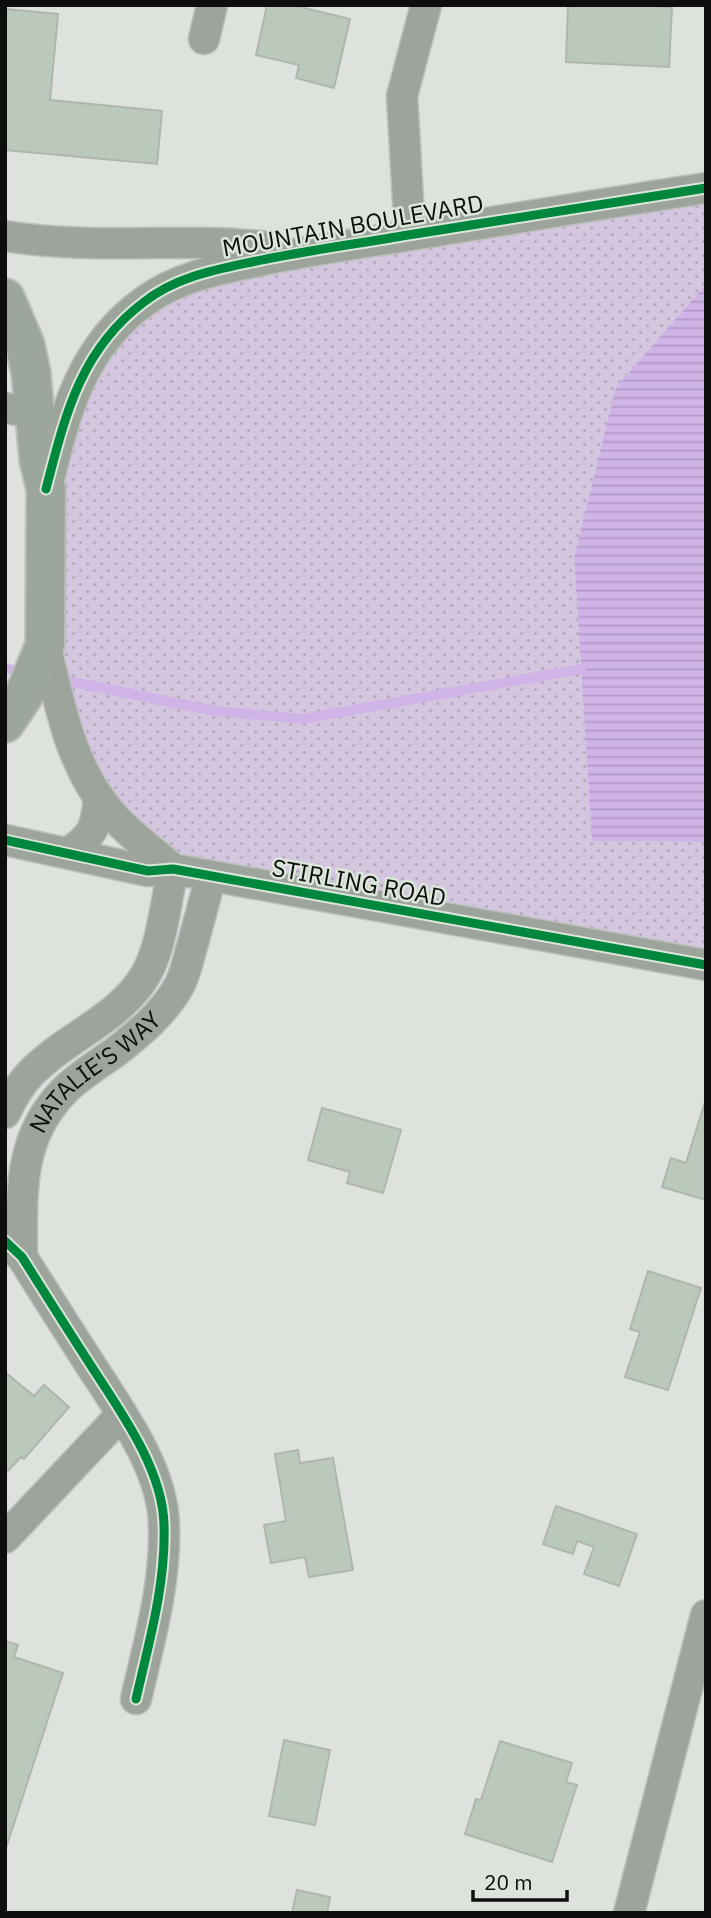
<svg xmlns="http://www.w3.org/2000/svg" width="711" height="1918" font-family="'IBM Plex Sans',sans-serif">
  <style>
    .park { fill: url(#park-dots) }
    .water { fill: url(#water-rules) }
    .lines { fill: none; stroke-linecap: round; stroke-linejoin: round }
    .stream { stroke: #d1b4e7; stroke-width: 10 }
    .building { fill: #bac9ba; stroke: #b1b5b0; stroke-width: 2 }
    .minor-casing { stroke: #bcbfbc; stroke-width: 33 }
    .major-casing { stroke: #bcbfbc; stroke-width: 42 }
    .minor { stroke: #9ca49c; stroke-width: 30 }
    .major { stroke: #9da69c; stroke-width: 38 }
    .cycleway-casing { stroke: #dbe5da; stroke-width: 13 }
    .cycleway { stroke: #00873e; stroke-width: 9 }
    .labels { text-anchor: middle; stroke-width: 5; stroke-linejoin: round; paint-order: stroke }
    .street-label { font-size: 24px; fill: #0c0f0c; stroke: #dbe5da }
  </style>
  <defs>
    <pattern id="park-dots" width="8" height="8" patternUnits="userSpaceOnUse" patternTransform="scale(1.75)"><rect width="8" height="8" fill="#d4c6df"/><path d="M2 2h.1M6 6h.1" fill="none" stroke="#b5a9be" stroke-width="1.8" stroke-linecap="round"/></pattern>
    <pattern id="water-rules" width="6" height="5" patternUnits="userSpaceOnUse" patternTransform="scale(1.75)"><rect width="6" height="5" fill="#d1b4e7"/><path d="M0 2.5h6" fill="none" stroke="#b29ac5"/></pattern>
  </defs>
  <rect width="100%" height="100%" fill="#dde2dd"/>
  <!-- park -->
  <polygon class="park" points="706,188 706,284 616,387 574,557 592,841 706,842 706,965 173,869 110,813 45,645 67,410 164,288"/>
  <!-- water -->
  <polygon class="water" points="706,284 706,842 592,841 574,557 616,387"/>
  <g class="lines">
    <!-- stream -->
    <g class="stream">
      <polyline points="5,668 26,673"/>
      <polyline points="58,679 215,711 303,719 581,669"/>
    </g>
  </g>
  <!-- building -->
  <g class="building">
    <polygon points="267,5 292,5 350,19 334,88 296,78 299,65 256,55"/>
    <polygon points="568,5 649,5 672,8 669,67 566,62"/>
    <polygon points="5,9 58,14 50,100 162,111 157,164 5,150"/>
    <polygon points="705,1102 706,1102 706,1200 662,1187 671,1158 686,1163"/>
    <polygon points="322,1108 401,1130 383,1193 347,1183 350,1172 308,1160"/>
    <polygon points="648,1271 701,1288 668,1390 625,1377 640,1332 630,1329"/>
    <polygon points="5,1372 34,1396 44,1385 69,1407 24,1459 21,1457 5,1474"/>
    <polygon points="298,1450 300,1463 333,1458 353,1570 309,1577 305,1557 271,1563 264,1525 286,1521 275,1454"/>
    <polygon points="556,1506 637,1534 619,1586 584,1574 594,1547 577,1541 573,1554 543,1544"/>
    <polygon points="5,1641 18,1645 14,1657 63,1673 5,1851"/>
    <polygon points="284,1740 330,1750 315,1825 269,1816"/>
    <polygon points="500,1741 572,1763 566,1782 577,1785 552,1862 465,1834 476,1799 481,1800"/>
    <polygon points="297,1890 330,1897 327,1913 292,1913"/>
  </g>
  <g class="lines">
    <defs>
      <g id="minor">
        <polyline points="204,39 212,5"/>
        <polyline points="410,235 402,96 426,5"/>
        <path d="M5,236C73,247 142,242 210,243C232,243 253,246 275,247"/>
        <polyline points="5,408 36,413"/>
        <path d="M48,484C65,412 82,346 145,301C178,277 216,270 254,262C305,251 355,244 406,236C506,220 606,203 706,188"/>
        <path d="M45,645C60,704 69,763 109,811C127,833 152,850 173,869"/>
        <polyline points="5,840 148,871 173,869 706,965"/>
        <path d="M68,853C93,836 96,828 99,798"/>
        <path d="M5,1113C12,1098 20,1084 32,1072C67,1036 120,1019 146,974C162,946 166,901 173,869"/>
        <path d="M5,1241L22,1257C44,1292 66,1327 88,1361C118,1408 163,1468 164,1525C166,1584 149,1642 136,1699"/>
        <path id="s1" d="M22,1257C22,1196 17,1140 63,1092C77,1077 97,1065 114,1053C139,1034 165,1012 180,984C186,972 189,956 193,943C199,921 205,898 211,876"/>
        <polyline points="5,1538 122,1414"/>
        <polyline points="629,1913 706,1615"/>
      </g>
      <polyline id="major" points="5,298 25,345 31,373 39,460 46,489 45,645 25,693 5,723"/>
    </defs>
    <!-- minor casing -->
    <use href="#minor" class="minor-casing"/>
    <!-- major casing -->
    <use href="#major" class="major-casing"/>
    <!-- minor -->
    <use href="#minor" class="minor"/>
    <!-- major -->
    <use href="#major" class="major"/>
    <defs>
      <g id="cycleway">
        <path d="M46,489C65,416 80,350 144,302C176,277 214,270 252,262C304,251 356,244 408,235C507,219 606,203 706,188"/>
        <polyline points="5,840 148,871 173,869 706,965"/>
        <path d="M5,1241L22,1257C44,1292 66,1327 88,1361C118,1408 163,1468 164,1525C166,1584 149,1642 136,1699"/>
      </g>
    </defs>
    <!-- cycleway casing -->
    <use href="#cycleway" class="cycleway-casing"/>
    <!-- cycleway -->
    <use href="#cycleway" class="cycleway"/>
  </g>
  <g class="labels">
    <!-- street labels -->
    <g class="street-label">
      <text transform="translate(353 226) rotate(-10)" y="8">MOUNTAIN BOULEVARD</text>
      <text transform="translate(359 883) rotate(10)" y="8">STIRLING ROAD</text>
      <text dy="8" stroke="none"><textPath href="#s1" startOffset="212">NATALIE'S WAY</textPath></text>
    </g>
  </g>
  <!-- border -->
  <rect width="711" height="1918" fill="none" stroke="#0c0f0c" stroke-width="14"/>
  <!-- scale -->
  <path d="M473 1890v10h94v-10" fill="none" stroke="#0c0f0c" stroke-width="3.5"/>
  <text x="484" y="1890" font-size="21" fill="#0c0f0c" stroke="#dbe5da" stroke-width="5" paint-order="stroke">20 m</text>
</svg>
